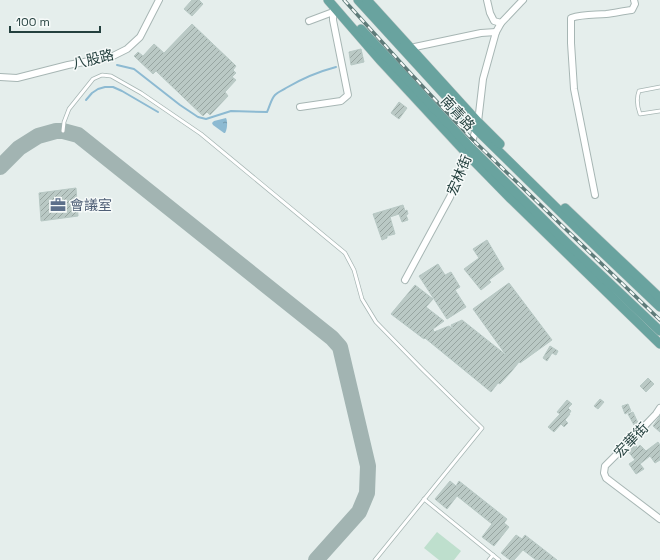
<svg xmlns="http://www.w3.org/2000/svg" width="660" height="560" font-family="'Space Grotesk','Noto Sans TC',sans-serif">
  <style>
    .pitch { fill: #bedfcd }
    .water { fill: url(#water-ripples) }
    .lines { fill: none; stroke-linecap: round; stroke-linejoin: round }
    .stream { stroke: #8dbad2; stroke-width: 2 }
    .taxiway { stroke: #a2b4b2; stroke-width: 16 }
    .building { fill: url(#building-hatch); stroke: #b7c8c4 }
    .lane-casing { stroke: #a7b6b4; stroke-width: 4.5 }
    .street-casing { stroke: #a7b6b4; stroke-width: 8 }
    .primary-casing { stroke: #c2cac9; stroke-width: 10 }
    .lane { stroke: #fff; stroke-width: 3 }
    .street { stroke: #fff; stroke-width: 6 }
    .primary { stroke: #69a39f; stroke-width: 9 }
    .rail-casing { stroke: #5e7b79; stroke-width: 3.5 }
    .rail { stroke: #f6faf9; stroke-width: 2; stroke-dasharray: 6; stroke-linecap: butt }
    .labels { text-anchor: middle; stroke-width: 3; stroke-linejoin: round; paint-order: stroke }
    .street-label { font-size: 14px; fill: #24403e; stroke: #f6faf9 }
    .service-label { font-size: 14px; fill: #4e5e75; stroke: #f6faf9; text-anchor: start }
  </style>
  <defs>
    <pattern id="water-ripples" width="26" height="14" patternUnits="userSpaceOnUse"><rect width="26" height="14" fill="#8dbad2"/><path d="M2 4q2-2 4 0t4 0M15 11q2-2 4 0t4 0" fill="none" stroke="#7399ac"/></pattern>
    <pattern id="building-hatch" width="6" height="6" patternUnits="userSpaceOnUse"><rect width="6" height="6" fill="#bac9c5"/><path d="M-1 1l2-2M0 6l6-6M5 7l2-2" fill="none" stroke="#97a5a1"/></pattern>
  </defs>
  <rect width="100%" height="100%" fill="#e5eeec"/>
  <!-- pitch -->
  <polygon class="pitch" points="437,532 461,551 454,560 439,560 424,548"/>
  <!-- water -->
  <path class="water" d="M226,118C228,122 227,130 225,133H224L213,125L212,123L214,121Z"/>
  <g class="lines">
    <!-- stream -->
    <g class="stream">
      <path d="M117,65L134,69L180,105L198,117L206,119L231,111L267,112C270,106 271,99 275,95C278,92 283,90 286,88C303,78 317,72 336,67"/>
      <polyline points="86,100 92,93 98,89 105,87 113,87 122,91 158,112"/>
    </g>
    <!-- taxiway -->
    <polyline class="taxiway" points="0,167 19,148 38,136 56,131 63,131 78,135 332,338 340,347 368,466 367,493 359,512 316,560"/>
  </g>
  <!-- building -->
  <g class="building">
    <polygon points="192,0 199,0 203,4 192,16 184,9"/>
    <polygon points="192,24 236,66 233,70 236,73 232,77 236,80 225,92 228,96 210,115 207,112 203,116 156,71 153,74 134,56 138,52 143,56 154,44 164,53"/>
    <polygon points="361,49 364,62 351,65 349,52"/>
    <polygon points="399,102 407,108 399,119 391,113"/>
    <polygon points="76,188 78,216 41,221 39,193"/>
    <polygon points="403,205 405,211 407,210 408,214 406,215 408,220 402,222 399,214 390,217 395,234 387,236 387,238 382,240 373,214"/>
    <polygon points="487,240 504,269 489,280 491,282 481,290 464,269 479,258 473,249"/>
    <polygon points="438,264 445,275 451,272 460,287 455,290 466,307 447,319 419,276"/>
    <polygon points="509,283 552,340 520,363 519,362 511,372 500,384 498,383 491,392 425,338 424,339 391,314 415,285 433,299 426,307 444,321 433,329 434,332 449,326 453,329 451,325 462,320 506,355 473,309"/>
    <polygon points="550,346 558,351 556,355 552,353 547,361 543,358"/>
    <polygon points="648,378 654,384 646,392 640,386"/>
    <polygon points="600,399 604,402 598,409 594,406"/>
    <polygon points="567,400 572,404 568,408 571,411 569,414 570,414 565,420 568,423 564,427 561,424 554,432 548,427 560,414 557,412"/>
    <polygon points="628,404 631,411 625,414 622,406"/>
    <polygon points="633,412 638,423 634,425 628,414"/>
    <polygon points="660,416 660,432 653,426"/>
    <polygon points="658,442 660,445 660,460 655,463 650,456 640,464 644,469 636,474 629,464 635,460 628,451 636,445 637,448 640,445 646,451"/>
    <polygon points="450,481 456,486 459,481 507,519 504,523 509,527 494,546 482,537 492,524 457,496 447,509 435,499"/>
    <polygon points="516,535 522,539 525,535 557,560 536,560 523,550 514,560 510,560 501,553"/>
  </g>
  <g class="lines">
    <defs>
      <g id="lane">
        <path d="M660,87L639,91C636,99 637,106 640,114L660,111"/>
        <polyline points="63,131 64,122 69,109 93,79 102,75 111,76 141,93 201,134 345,253 354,270 362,299 376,322 422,369 482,428 375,560"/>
        <polyline points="424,499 499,560"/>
        <polyline points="489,560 493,555"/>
      </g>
      <g id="street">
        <polyline points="487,0 490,13 494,21 501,23"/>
        <polyline points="309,21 333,12"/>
        <polyline points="410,48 481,33 496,32"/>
        <polyline points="0,77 17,78 68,65 100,59 113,56 127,49 140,37 159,0"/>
        <polyline points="300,107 341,101 348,95 333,20 333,7"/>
        <path d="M595,195L574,89L571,43V18C583,14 594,15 606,14C615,13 623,11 632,10L635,4L634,0"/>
        <polyline points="405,280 450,197 468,155 478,122 483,79 496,32 501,23 520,3 523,0"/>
        <polyline points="660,408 656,414 633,438 605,466 604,473 606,478 660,519"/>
      </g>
      <g id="primary">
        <polyline points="328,0 380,60 468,155 511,199 660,344"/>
        <polyline points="358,0 476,129 579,230 660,307"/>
        <polyline points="367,0 478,122 500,144"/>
        <polyline points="361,29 471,148 566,242 660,331"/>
        <polyline points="565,208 660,298"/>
      </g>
    </defs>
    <!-- lane casing -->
    <use href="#lane" class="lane-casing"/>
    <!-- street casing -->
    <use href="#street" class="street-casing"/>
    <!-- primary casing -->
    <use href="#primary" class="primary-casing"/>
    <!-- lane -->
    <use href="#lane" class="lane"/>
    <!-- street -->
    <use href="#street" class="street"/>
    <!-- primary -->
    <use href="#primary" class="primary"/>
    <defs>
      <polyline id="rail" points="344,0 412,75 472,139 660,320"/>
    </defs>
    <!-- rail casing -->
    <use href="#rail" class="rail-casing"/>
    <!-- rail -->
    <use href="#rail" class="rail"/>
  </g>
  <!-- icons -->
  <defs>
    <symbol id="office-bare" viewBox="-9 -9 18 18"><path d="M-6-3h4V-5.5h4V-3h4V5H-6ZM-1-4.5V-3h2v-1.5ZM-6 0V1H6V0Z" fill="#5c6f8a" stroke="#f6faf9" stroke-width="2.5" paint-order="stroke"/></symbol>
  </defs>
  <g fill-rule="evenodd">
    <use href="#office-bare" x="47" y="194" width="22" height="22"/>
  </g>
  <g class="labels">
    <!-- street labels -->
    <g class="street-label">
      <text transform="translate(93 59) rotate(-14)" y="5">八股路</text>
      <text transform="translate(458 113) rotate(47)" y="5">南青路</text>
      <text transform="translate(459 175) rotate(-67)" y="5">宏林街</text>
      <text transform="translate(631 440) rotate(-46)" y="5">宏華街</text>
    </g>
    <!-- service labels -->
    <g class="service-label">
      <text x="70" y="210">會議室</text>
    </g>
  </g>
  <!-- scale -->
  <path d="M10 26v6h90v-6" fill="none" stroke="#24403e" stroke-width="2"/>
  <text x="16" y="26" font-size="12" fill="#24403e" stroke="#f6faf9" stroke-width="3" paint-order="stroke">100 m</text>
</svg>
